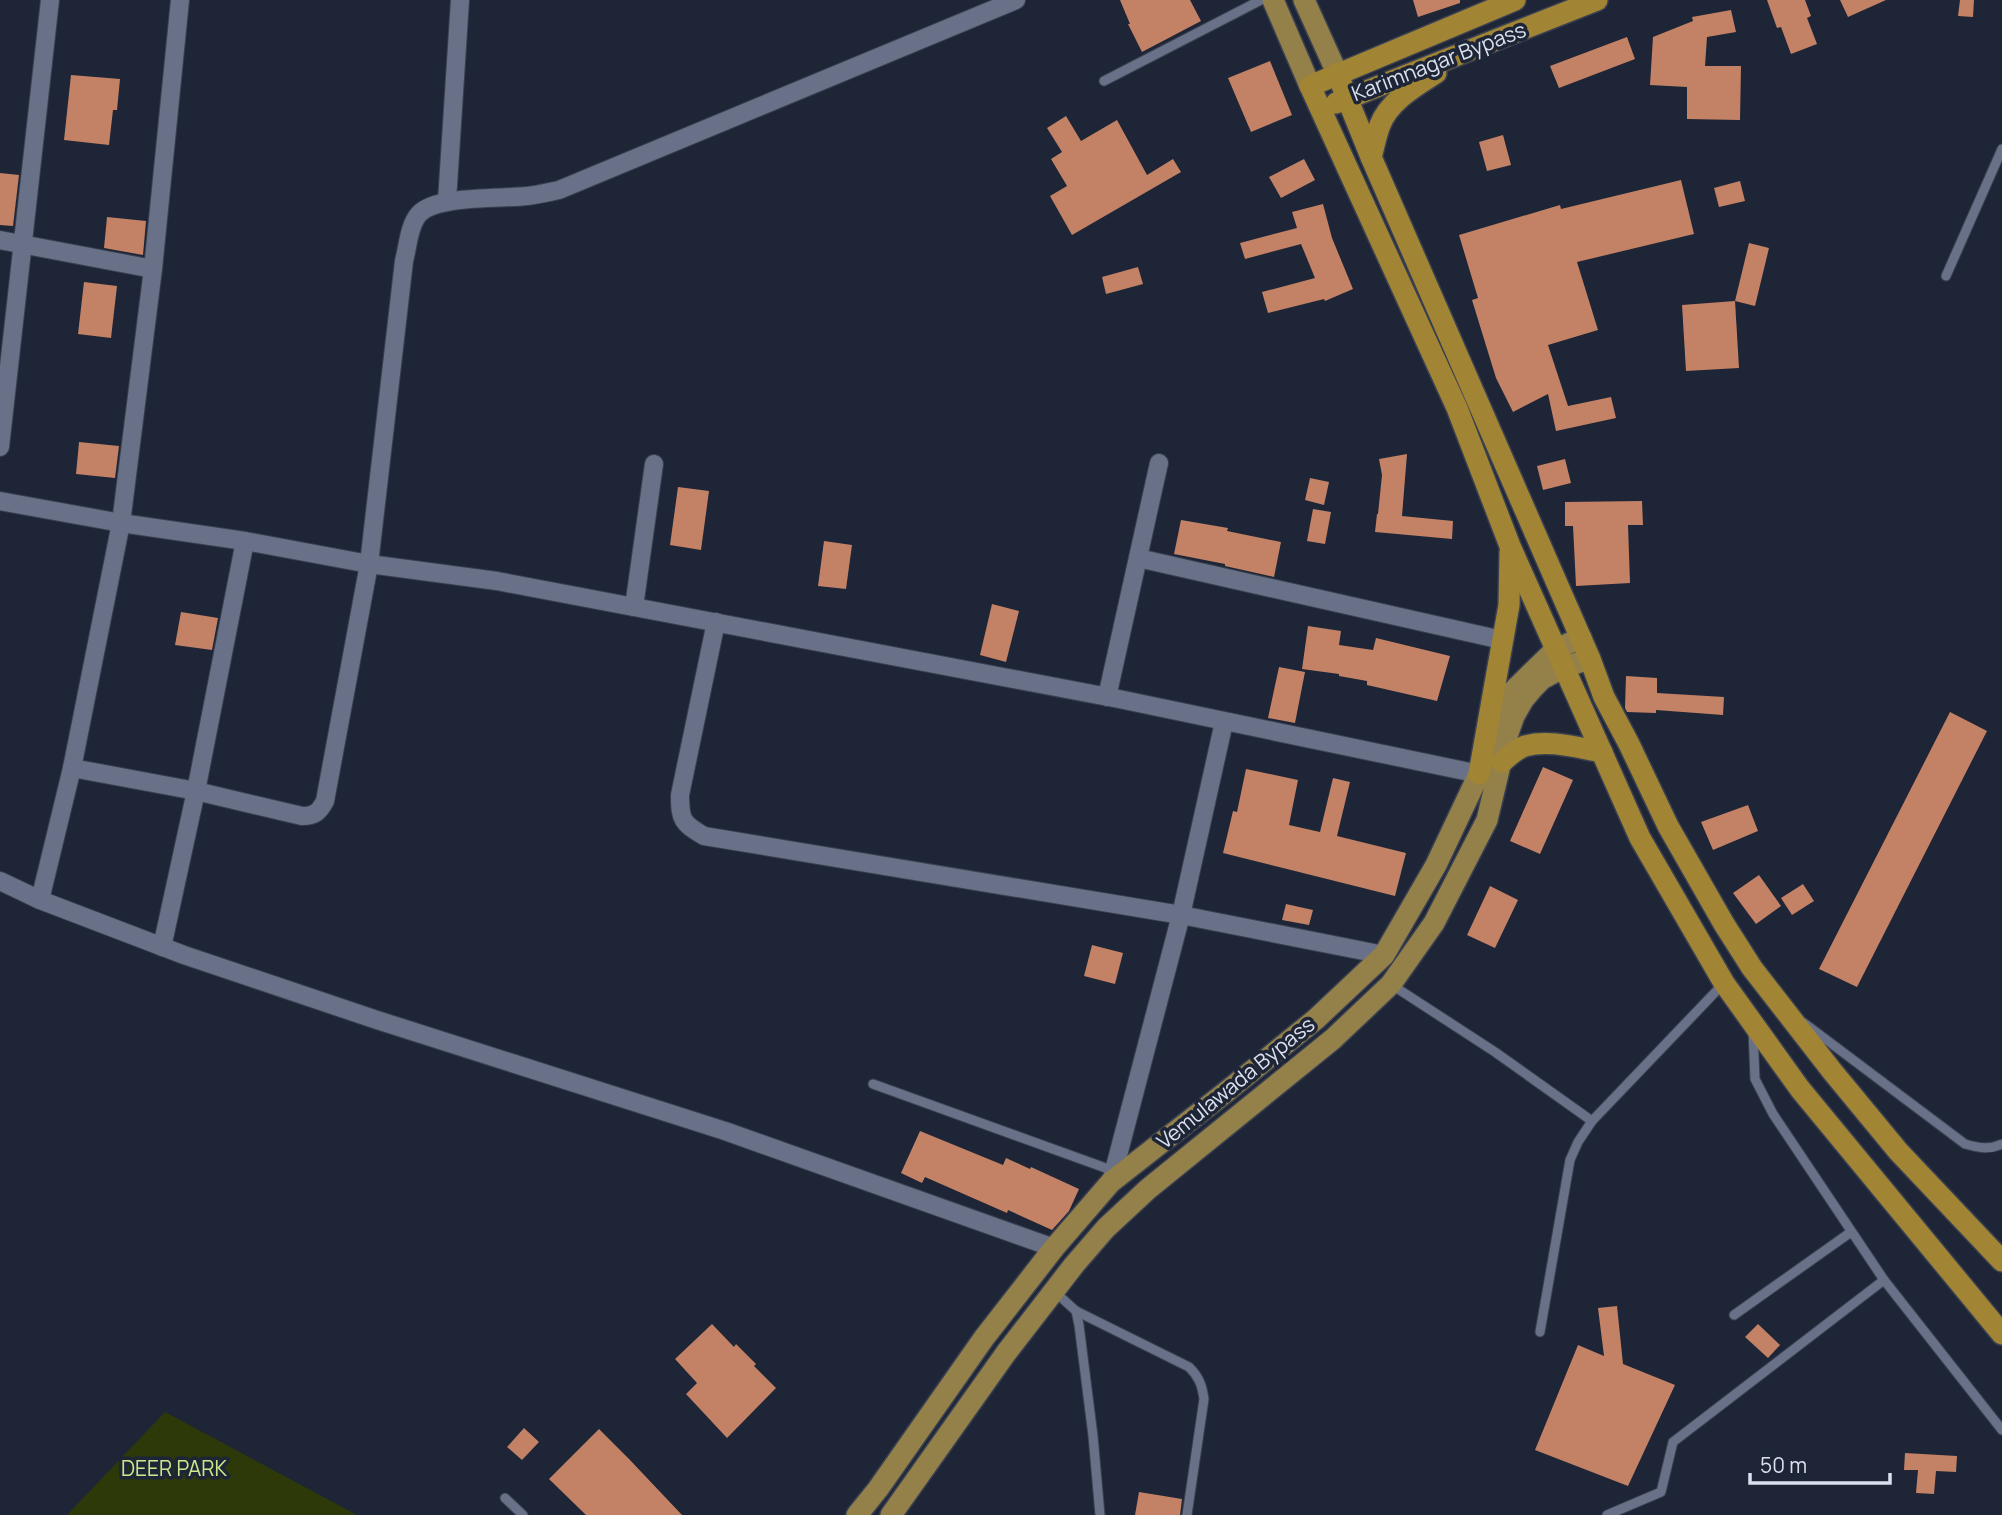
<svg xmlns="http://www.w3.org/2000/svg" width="2002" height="1515" font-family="Manrope,sans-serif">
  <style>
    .green { fill: #2d3908 }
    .building { fill: #c38265 }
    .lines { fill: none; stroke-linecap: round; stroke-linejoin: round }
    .service-casing { stroke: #3a4050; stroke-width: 11 }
    .minor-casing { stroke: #3a4050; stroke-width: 20 }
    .primary-casing { stroke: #3a4050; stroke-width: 24 }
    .trunk-casing { stroke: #3a4050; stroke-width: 24 }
    .service { stroke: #687187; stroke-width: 9 }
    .minor { stroke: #687187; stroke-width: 18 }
    .primary { stroke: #948049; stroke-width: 21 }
    .trunk { stroke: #a28534; stroke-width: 21 }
    .labels { text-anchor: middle; stroke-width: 7; stroke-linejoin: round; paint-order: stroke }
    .street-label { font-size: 21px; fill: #dae0ed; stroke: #1d2537 }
    .park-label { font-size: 21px; fill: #cae78b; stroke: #1d2537 }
  </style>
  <rect width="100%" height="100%" fill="#1d2537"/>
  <!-- green -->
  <polygon class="green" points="165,1412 357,1515 67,1515"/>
  <!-- building -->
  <g class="building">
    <polygon points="1120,0 1190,0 1201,21 1142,52 1128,24 1130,24"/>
    <polygon points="1413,0 1460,0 1460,3 1418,17"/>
    <polygon points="1767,0 1805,0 1811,16 1807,18 1817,44 1791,54 1781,27 1777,28"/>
    <polygon points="1840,0 1886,0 1848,17"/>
    <polygon points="1960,0 1974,0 1973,17 1958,16"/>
    <polygon points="1731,10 1736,32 1707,37 1705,66 1741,66 1740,120 1687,119 1687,87 1650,85 1653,37 1693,21 1692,17"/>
    <polygon points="1627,37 1635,59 1559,88 1550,66"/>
    <polygon points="1270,61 1292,115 1251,132 1228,78"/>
    <polygon points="71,75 120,79 117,110 113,110 109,145 64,140"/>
    <polygon points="1066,116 1081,141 1117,120 1147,175 1173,159 1181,172 1072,235 1050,196 1067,186 1051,159 1062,152 1047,128"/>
    <polygon points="1503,135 1511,165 1487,171 1479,142"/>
    <polygon points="1304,159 1315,180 1281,198 1269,177"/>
    <polygon points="0,173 19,175 13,226 0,225"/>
    <polygon points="1681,180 1694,234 1577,262 1598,330 1548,345 1568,406 1611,397 1616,418 1556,431 1548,394 1513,412 1496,378 1472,300 1478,298 1459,235 1560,205 1561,209"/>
    <polygon points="1740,181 1745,201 1719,207 1714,188"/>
    <polygon points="1323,204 1332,238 1353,289 1325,301 1324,299 1268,313 1262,292 1315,278 1301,244 1245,259 1240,243 1297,228 1292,212"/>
    <polygon points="107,217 146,221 143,255 104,248"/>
    <polygon points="1749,243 1769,248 1755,306 1735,301"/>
    <polygon points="1138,267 1143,284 1106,294 1102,277"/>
    <polygon points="84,282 117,286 111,338 78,334"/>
    <polygon points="1735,301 1739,368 1686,371 1682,305"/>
    <polygon points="79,442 119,446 115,478 76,474"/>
    <polygon points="1407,454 1402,516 1453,521 1452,539 1375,532 1377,514 1378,514 1382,475 1379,459"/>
    <polygon points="1565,459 1571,483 1543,490 1537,466"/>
    <polygon points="1310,478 1329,482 1324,505 1305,500"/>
    <polygon points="678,487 709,491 701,550 670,545"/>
    <polygon points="1642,501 1643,525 1628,525 1630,583 1576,586 1573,526 1565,526 1565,502"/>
    <polygon points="1313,509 1331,512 1325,544 1307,541"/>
    <polygon points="1181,520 1228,528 1227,531 1281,542 1274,577 1225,566 1225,564 1174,554"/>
    <polygon points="824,541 852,545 846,589 818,586"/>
    <polygon points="992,604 1019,611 1006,662 980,655"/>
    <polygon points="181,612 218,618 212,650 175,645"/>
    <polygon points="1308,626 1341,631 1339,645 1373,650 1376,638 1450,656 1437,701 1367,685 1367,681 1339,676 1339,674 1302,669"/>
    <polygon points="1279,667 1305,672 1295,723 1268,718"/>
    <polygon points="1626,676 1657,678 1657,693 1724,697 1723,715 1656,710 1656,713 1627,712 1625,708"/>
    <polygon points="1950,712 1987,731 1857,987 1819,969"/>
    <polygon points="1543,767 1573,780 1540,854 1510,841"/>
    <polygon points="1246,769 1298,780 1289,825 1320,832 1333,778 1350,782 1337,836 1406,853 1395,896 1223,853 1233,811 1237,812"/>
    <polygon points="1748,805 1758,831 1713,850 1701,822"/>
    <polygon points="1759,875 1781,906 1756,924 1733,893"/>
    <polygon points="1803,884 1814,901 1792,915 1781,898"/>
    <polygon points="1490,886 1518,900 1495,948 1467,935"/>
    <polygon points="1286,904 1313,910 1309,925 1282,920"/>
    <polygon points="1092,945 1123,953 1115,984 1084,976"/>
    <polygon points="920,1131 1003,1165 1006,1158 1030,1169 1031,1167 1079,1189 1069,1211 1052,1230 1008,1210 1007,1213 925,1177 922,1183 901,1173"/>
    <polygon points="1617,1306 1623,1364 1675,1385 1628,1486 1535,1450 1578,1345 1604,1356 1598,1308"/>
    <polygon points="712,1324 734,1347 736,1344 756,1364 754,1366 776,1388 727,1438 686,1394 697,1383 675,1359"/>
    <polygon points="1758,1324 1780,1345 1768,1358 1745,1337"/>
    <polygon points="524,1428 539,1442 522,1460 507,1447"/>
    <polygon points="599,1429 629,1459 682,1515 586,1515 549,1479"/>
    <polygon points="1905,1453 1957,1456 1956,1472 1936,1471 1934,1494 1916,1493 1918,1470 1904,1470"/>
    <polygon points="1139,1492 1182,1499 1180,1515 1135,1515"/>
  </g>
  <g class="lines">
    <defs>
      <g id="service">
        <polyline points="1104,81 1261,0"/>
        <polyline points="1946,276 2002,149"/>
        <polyline points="1392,985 1495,1052 1592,1121"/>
        <path d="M1804,1023L1965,1144C1979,1148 1989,1150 2002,1144"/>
        <polyline points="1753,1031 1755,1079 1773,1114 1884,1280 2002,1430"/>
        <polyline points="873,1084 1114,1171"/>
        <polyline points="1054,1291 1076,1311 1079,1325 1093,1436 1100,1515"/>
        <path d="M1076,1311L1189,1367C1199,1377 1202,1385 1204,1399L1187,1515"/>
        <polyline points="1734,1315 1851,1232"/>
        <polyline points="1540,1332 1570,1160 1578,1142 1592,1121 1724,983"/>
        <polyline points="505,1498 523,1515"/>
        <polyline points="1607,1515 1661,1492 1673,1442 1884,1280"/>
      </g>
      <g id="minor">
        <polyline points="447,201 460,0"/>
        <polyline points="0,240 153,269"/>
        <polyline points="0,447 50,0"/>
        <polyline points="0,501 121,523 245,541 369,564 497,581 1119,699 1479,774"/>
        <polyline points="1138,558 1502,640"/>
        <polyline points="634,607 654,464"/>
        <path d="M716,622L680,795C680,820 682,823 704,836L1181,915L1384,955"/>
        <polyline points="1107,697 1159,463"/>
        <polyline points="72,768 196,791 245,541"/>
        <polyline points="0,881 40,900 184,955 377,1020 725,1131 1054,1248"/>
        <polyline points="40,900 72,768 121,523 153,269 180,0"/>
        <path d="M162,947L196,791L302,816C315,816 319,812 325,801L369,564L404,261C408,246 409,225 419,214C436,195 501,199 527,196C538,195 549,192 559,190L1016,0"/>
        <polyline points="1111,1182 1181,915 1224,722"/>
      </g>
      <g id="primary">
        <polyline points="1273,0 1310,86"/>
        <polyline points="1304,0 1337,73"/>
        <polyline points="857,1515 878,1489 984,1338 1054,1248 1111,1182 1226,1092 1316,1019 1384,955 1436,865 1479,774 1500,713 1513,691 1556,649 1581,638"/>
        <polyline points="891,1515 1006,1353 1074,1265 1106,1228 1148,1189 1333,1039 1391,984 1434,923 1487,820 1507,736 1514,716 1523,700 1534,687 1542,679 1564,667 1590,659"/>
      </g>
      <g id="trunk">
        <polyline points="1515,0 1310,86 1457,408 1510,546 1640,838 1724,983 1800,1089 2002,1334"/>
        <polyline points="1337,73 1371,157 1590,659 1604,697 1629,744 1668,826 1724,924 1752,968 1832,1071 1898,1151 2002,1261"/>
        <polyline points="1336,103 1597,0"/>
        <path d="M1371,157C1374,147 1376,135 1380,125C1389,101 1416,86 1436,73"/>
        <path d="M1502,762C1509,756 1516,749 1525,746C1549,739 1578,748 1602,752"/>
        <polyline points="1479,774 1509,605 1510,552"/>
      </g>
    </defs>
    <!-- service casing -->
    <use href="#service" class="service-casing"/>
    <!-- minor casing -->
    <use href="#minor" class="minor-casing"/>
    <!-- primary casing -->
    <use href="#primary" class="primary-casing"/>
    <!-- trunk casing -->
    <use href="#trunk" class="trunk-casing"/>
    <!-- service -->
    <use href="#service" class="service"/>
    <!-- minor -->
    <use href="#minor" class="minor"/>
    <!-- primary -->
    <use href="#primary" class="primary"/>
    <!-- trunk -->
    <use href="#trunk" class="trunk"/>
  </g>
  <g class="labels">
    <!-- street labels -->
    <g class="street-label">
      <text transform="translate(1439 62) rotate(-21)" y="7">Karimnagar Bypass</text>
      <text transform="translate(1236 1083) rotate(-39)" y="7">Vemulawada Bypass</text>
    </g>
    <!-- park labels -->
    <g class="park-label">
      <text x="174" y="1476">DEER PARK</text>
    </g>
  </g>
  <!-- scale -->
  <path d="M1750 1473v10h140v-10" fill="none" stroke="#dae0ed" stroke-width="3.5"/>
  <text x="1760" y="1473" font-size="21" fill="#dae0ed" stroke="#1d2537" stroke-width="5" paint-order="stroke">50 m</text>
</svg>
